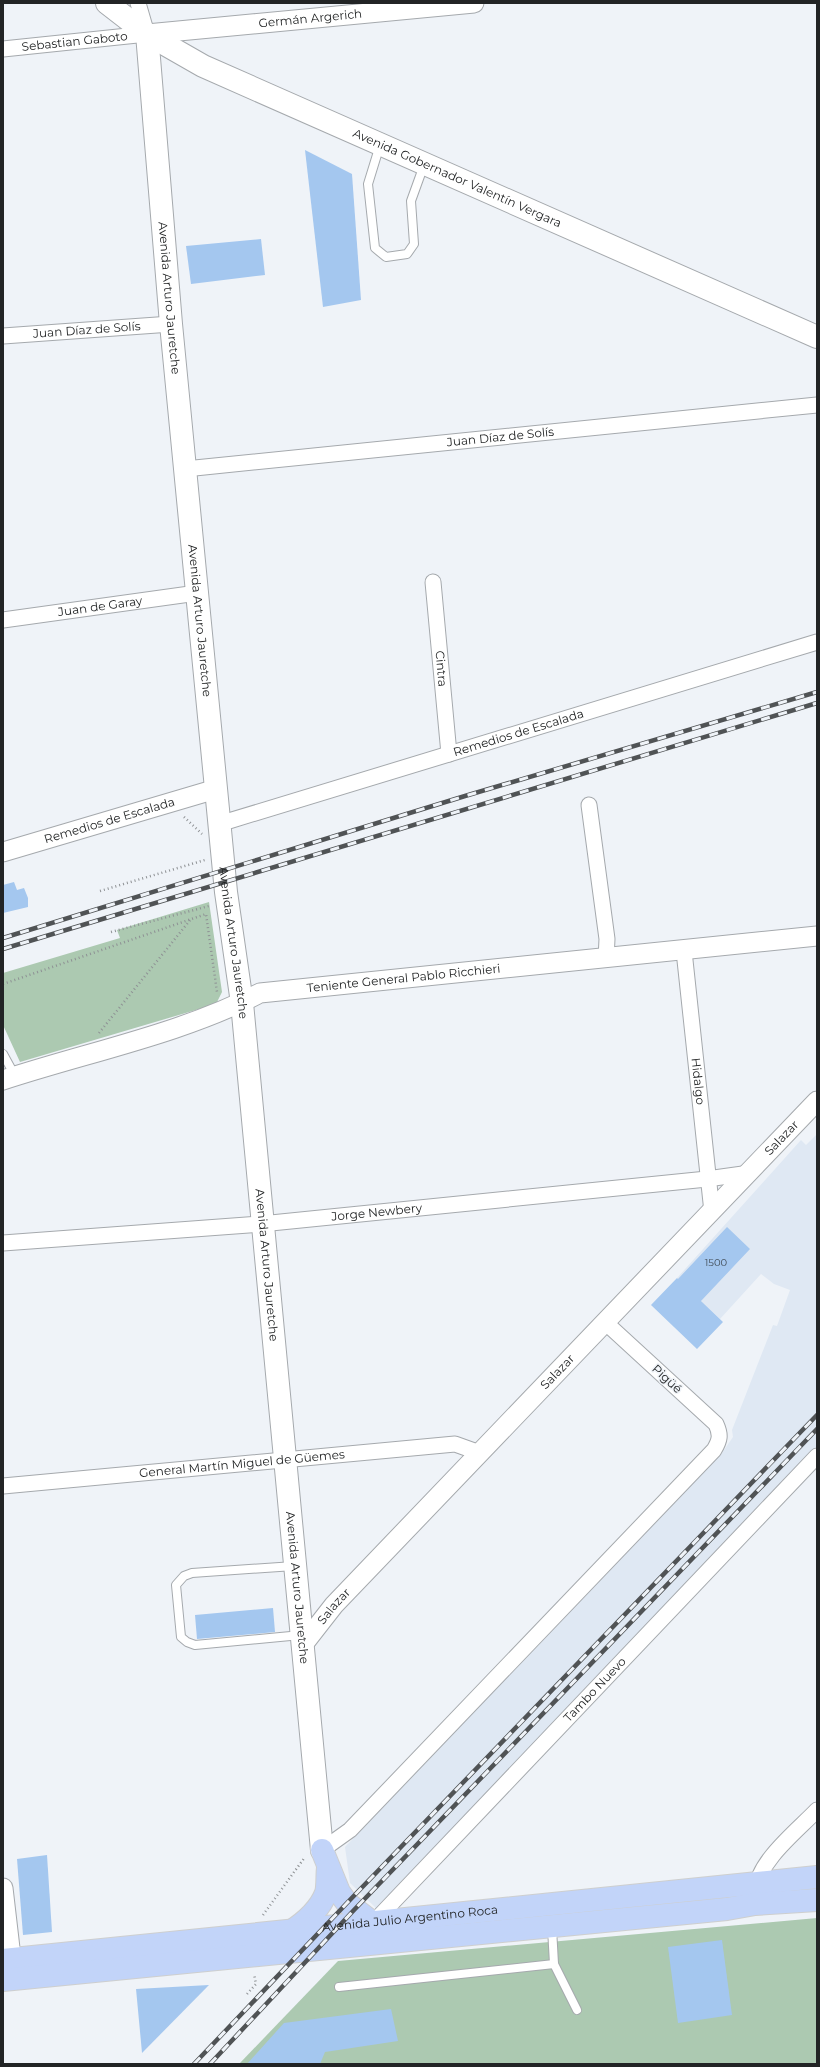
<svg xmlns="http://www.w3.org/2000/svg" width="820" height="2067" font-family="Montserrat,sans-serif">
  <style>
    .built { fill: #dfe8f3 }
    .green { fill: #acc9b1 }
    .building { fill: #a4c7ef }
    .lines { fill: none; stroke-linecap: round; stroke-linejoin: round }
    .service-casing { stroke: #a5a9ad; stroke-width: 10 }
    .minor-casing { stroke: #a5a9ad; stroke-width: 17 }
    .tertiary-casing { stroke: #a5a9ad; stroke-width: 21 }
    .secondary-casing { stroke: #a5a9ad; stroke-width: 24 }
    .primary-casing { stroke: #cecfcf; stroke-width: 24 }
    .path { stroke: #8e9194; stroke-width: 2.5; stroke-dasharray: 1 3; stroke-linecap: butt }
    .service { stroke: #fff; stroke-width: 8 }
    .minor { stroke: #fff; stroke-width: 15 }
    .tertiary { stroke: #fff; stroke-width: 19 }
    .secondary { stroke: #fff; stroke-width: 22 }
    .primary { stroke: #c2d4f9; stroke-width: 22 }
    .rail-casing { stroke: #505355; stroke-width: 4.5 }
    .rail { stroke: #eff3f8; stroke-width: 3; stroke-dasharray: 9; stroke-linecap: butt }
    .labels { text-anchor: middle; stroke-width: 3; stroke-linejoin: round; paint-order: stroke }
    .number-label { font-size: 10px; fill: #424d58 }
    .street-label { font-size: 12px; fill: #222425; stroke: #eff3f8 }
  </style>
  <rect width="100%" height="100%" fill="#eff3f8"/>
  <!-- built -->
  <polygon class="built" points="817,1134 817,1446 607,1665 377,1909 350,1883 345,1847 722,1453 733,1437 732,1430 773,1325 777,1326 790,1290 774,1284 761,1274 720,1319 677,1278 801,1140 806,1145"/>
  <!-- green -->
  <g class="green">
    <polygon points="209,902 222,992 216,1004 20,1062 3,1025 3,973 120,938 117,930"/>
    <polygon points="817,1918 817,2064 239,2064 338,1961"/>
  </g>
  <!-- building -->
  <g class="building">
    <polygon points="305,150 352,174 361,300 323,307"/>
    <polygon points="261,239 265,275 191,284 186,246"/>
    <polygon points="14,882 17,890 24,888 28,898 28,907 3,913 3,885"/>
    <polygon points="727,1227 750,1249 701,1301 723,1322 697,1349 651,1305 677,1278 678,1279"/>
    <polygon points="273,1608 275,1632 197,1639 195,1615"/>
    <polygon points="47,1855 52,1932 23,1935 17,1859"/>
    <polygon points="722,1940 732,2015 678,2023 668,1947"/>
    <polygon points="209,1985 142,2053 136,1989"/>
    <polygon points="391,2009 398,2041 325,2052 320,2064 247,2064 284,2023"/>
  </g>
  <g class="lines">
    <defs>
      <g id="service">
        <polyline points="380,145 368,184 375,248 386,257 407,254 414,244 411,201 424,165"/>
        <polyline points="3,1054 15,1076"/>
        <polyline points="294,1566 192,1573 184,1576 176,1585 181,1637 187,1642 195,1645 301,1635"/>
        <polyline points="552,1928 554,1964 577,2010"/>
        <polyline points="339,1987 554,1964"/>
      </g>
      <g id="minor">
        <path id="s1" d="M3,49L147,34L138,3"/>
        <path id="s2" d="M3,336L171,324"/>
        <path id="s3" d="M185,469L817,405"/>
        <path id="s4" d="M433,582L449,754"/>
        <path id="s5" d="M3,620L197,593"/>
        <polyline points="589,805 607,939 606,959"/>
        <path id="s6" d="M219,824L817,642"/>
        <path id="s7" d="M684,951L712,1212"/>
        <path id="s8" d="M3,1243L261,1224L707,1179L750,1173"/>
        <path id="s9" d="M3,1486L455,1444L480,1453"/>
        <path d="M322,1850L350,1830L714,1450C720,1440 721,1435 716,1424L606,1323"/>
        <path d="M756,1890C758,1861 798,1830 817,1810"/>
        <path id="s10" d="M373,1923L817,1456"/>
      </g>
      <g id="tertiary">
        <path id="s11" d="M147,34L474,3"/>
        <path id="s12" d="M3,852L216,789"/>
        <path id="s13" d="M3,1080C88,1052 181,1034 260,993L817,936"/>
        <path id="s14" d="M302,1646L334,1605L817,1101"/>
        <polyline points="3,1888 13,1974"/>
      </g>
      <g id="secondary">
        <path id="s15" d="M107,3L147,34L203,66L817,337"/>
        <path id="s16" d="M147,34L171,324L226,892L242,1003L322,1850"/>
      </g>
      <g id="primary">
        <polyline points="322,1850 339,1892 347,1903 373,1923"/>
        <path d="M290,1932C304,1923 320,1909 326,1893C328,1886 327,1875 328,1868"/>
        <path id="s17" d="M3,1960L817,1877"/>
        <polyline points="3,1980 727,1909 755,1904 817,1900"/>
      </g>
    </defs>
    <!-- service casing -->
    <use href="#service" class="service-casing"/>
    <!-- minor casing -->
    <use href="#minor" class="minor-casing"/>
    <!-- tertiary casing -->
    <use href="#tertiary" class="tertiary-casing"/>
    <!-- secondary casing -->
    <use href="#secondary" class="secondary-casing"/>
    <!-- primary casing -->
    <use href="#primary" class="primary-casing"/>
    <!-- path -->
    <g class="path">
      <polyline points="184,817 202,834"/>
      <polyline points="100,891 205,860"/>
      <polyline points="111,932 209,906"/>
      <polyline points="3,984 206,914 217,992 219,992"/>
      <polyline points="99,1033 191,919"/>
      <polyline points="263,1915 305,1857"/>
      <polyline points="247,1994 256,1984 254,1974"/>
    </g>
    <!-- service -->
    <use href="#service" class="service"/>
    <!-- minor -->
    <use href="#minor" class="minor"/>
    <!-- tertiary -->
    <use href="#tertiary" class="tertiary"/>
    <!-- secondary -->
    <use href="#secondary" class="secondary"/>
    <!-- primary -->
    <use href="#primary" class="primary"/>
    <defs>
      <g id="rail">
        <polyline points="3,938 465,796 817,692"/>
        <polyline points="3,949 817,703"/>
        <polyline points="194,2064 347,1903 817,1415"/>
        <polyline points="210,2064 354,1910 817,1429"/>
      </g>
    </defs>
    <!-- rail casing -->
    <use href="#rail" class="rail-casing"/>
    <!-- rail -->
    <use href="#rail" class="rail"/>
  </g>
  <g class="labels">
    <!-- number labels -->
    <g class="number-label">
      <text x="716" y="1266">1500</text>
    </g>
    <!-- street labels -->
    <g class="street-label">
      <text dy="4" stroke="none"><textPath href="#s11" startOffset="164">Germán Argerich</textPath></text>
      <text dy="4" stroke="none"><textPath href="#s1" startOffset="72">Sebastian Gaboto</textPath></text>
      <text dy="4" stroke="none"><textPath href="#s15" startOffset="393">Avenida Gobernador Valentín Vergara</textPath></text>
      <text dy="4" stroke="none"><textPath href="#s16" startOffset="265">Avenida Arturo Jauretche</textPath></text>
      <text dy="4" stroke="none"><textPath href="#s2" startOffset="84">Juan Díaz de Solís</textPath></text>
      <text dy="4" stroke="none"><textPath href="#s3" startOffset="317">Juan Díaz de Solís</textPath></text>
      <text dy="4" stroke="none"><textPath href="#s5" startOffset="98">Juan de Garay</textPath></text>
      <text dy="4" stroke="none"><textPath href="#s16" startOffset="589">Avenida Arturo Jauretche</textPath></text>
      <text dy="4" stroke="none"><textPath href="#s4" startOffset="87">Cintra</textPath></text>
      <text dy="4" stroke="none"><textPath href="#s6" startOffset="313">Remedios de Escalada</textPath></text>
      <text dy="4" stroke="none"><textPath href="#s12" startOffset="111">Remedios de Escalada</textPath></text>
      <text dy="4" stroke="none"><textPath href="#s16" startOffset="913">Avenida Arturo Jauretche</textPath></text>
      <text dy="4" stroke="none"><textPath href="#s13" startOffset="416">Teniente General Pablo Ricchieri</textPath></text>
      <text dy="4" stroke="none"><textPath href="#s7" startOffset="131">Hidalgo</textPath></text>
      <text dy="4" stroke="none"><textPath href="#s14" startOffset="699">Salazar</textPath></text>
      <text dy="4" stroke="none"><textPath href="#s8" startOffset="375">Jorge Newbery</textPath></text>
      <text dy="4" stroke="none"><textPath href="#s16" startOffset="1237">Avenida Arturo Jauretche</textPath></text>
      <text dy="4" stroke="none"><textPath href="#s14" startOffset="375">Salazar</textPath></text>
      <text transform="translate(667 1379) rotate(43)" y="4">Pigüé</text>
      <text dy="4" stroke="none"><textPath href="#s9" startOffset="240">General Martín Miguel de Güemes</textPath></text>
      <text dy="4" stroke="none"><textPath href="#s16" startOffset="1561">Avenida Arturo Jauretche</textPath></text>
      <text dy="4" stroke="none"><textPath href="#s14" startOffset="51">Salazar</textPath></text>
      <text dy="4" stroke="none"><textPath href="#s10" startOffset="322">Tambo Nuevo</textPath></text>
      <text dy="4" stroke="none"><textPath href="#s17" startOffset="409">Avenida Julio Argentino Roca</textPath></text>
    </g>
  </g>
  <!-- border -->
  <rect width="820" height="2067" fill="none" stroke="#222425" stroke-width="8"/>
</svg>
